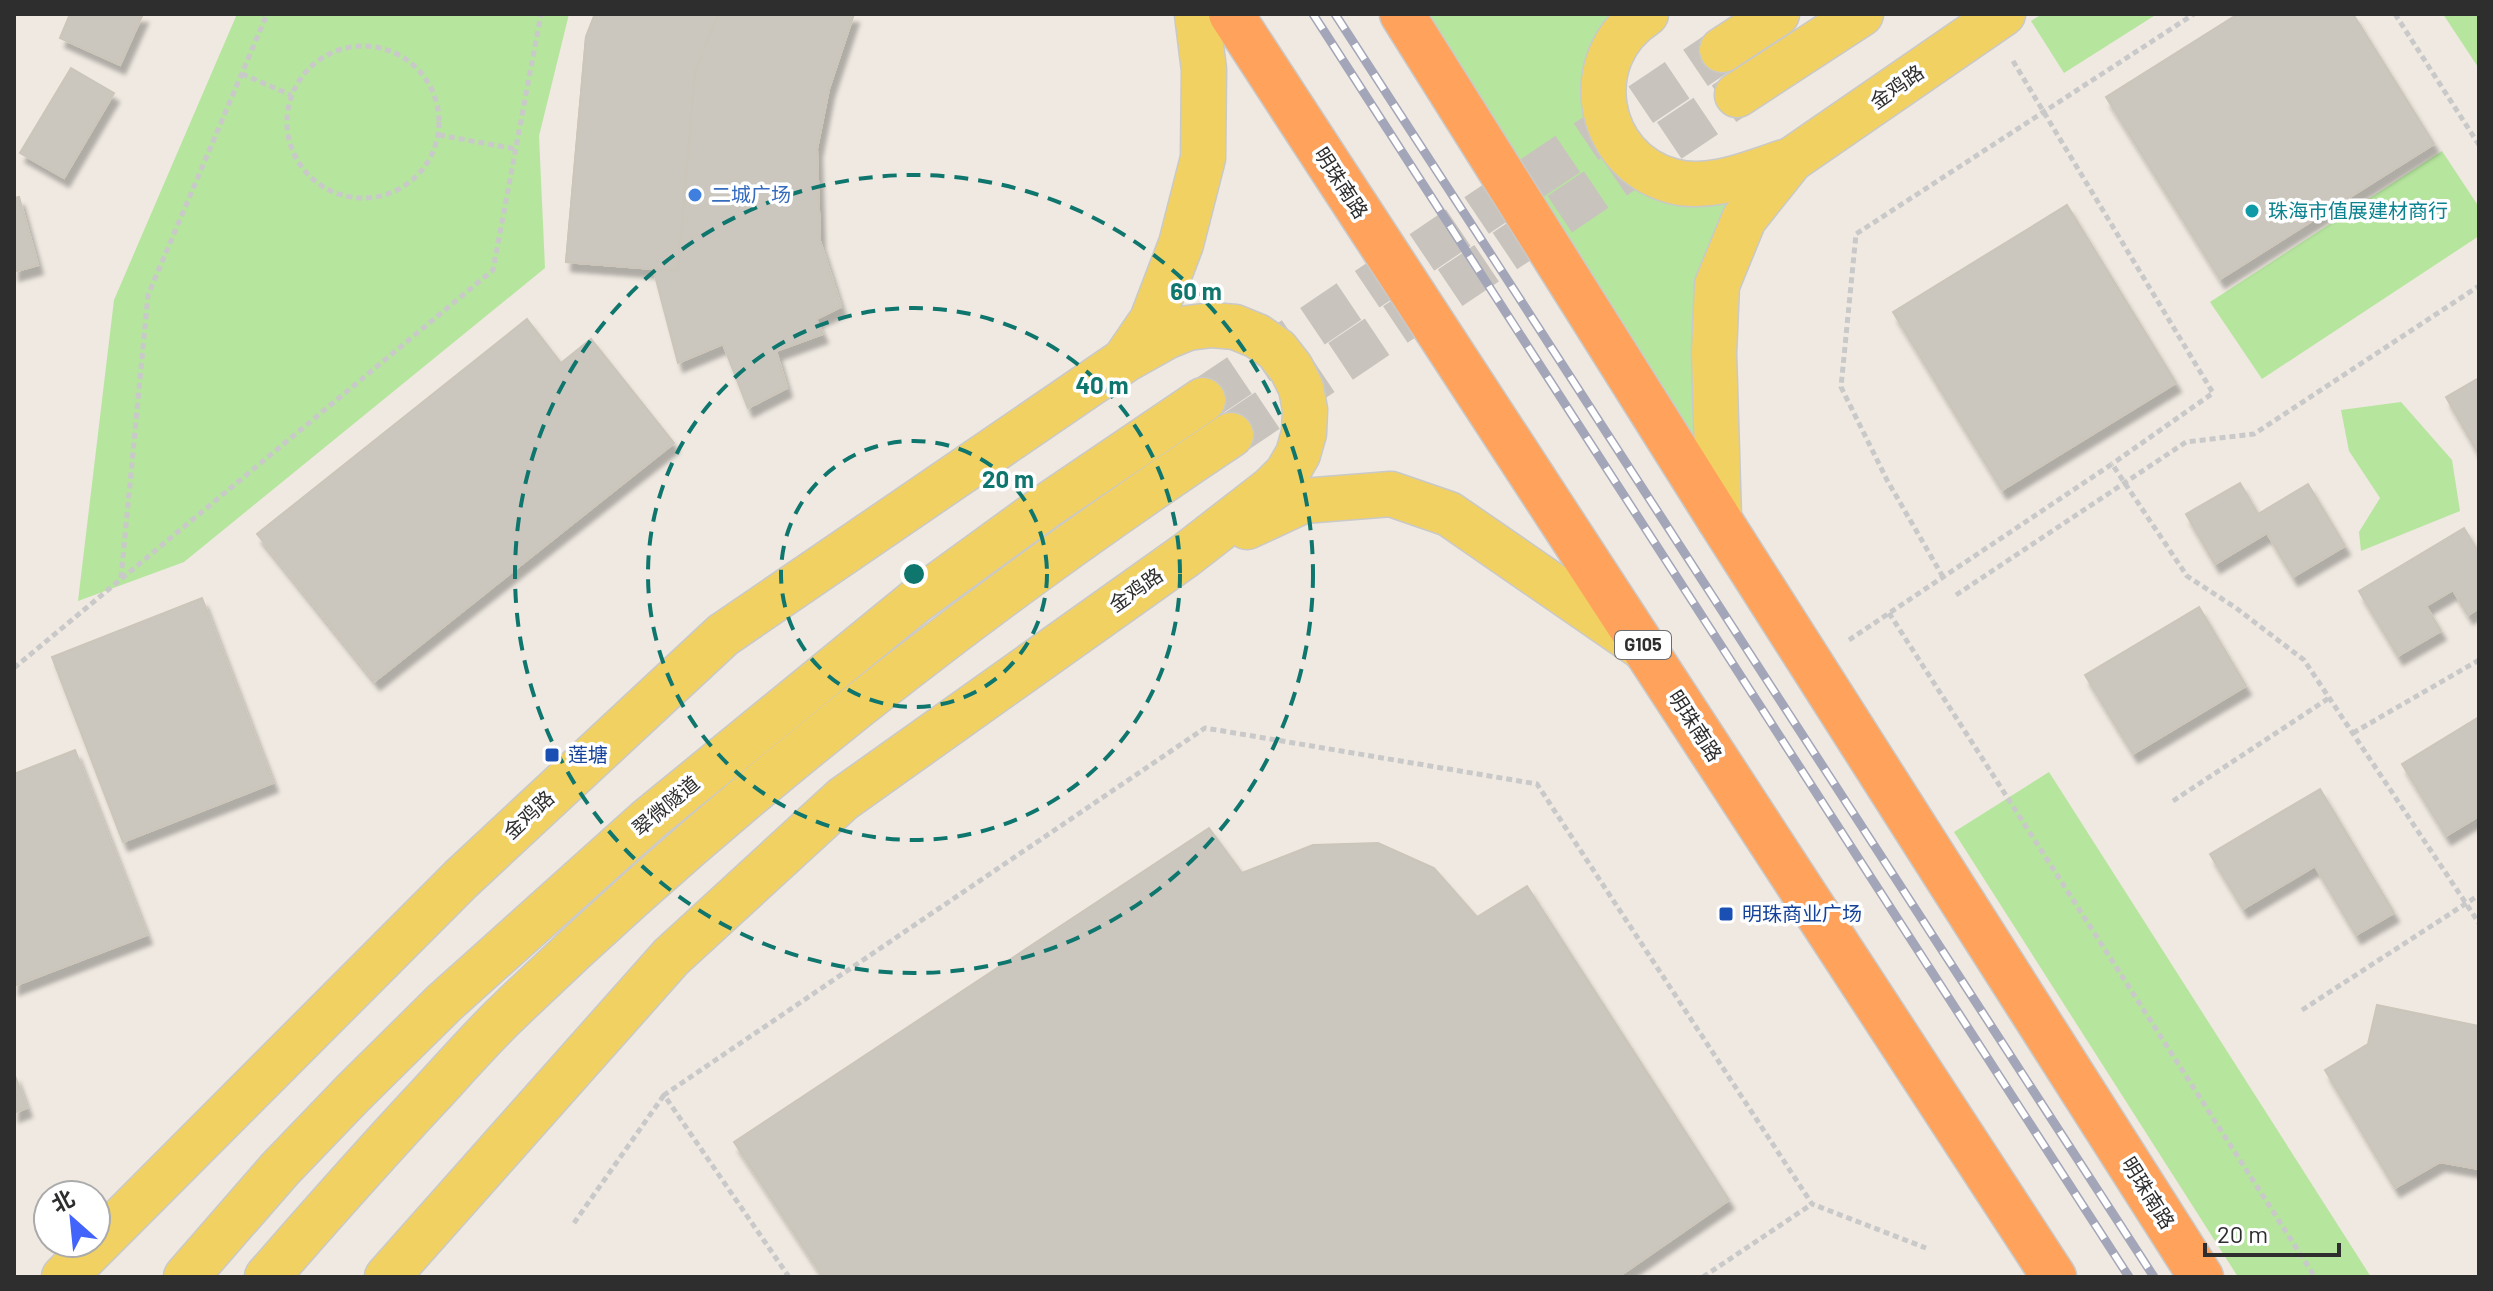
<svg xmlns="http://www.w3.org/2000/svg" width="2493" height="1291" font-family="Barlow,'Noto Sans SC',sans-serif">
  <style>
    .green { fill: #b6e59e }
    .building { fill: #cbc7bf; stroke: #cbc5ba; stroke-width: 2; filter: url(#shadow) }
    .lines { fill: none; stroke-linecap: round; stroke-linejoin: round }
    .major-tunnel { stroke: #c8c4bd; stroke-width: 44; stroke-dasharray: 44 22; stroke-linecap: butt }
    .major-casing { stroke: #c9c9c9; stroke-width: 47 }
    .highway-casing { stroke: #c9c9c9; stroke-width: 47 }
    .path { stroke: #c9c9c9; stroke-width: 5; stroke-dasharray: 6 4; stroke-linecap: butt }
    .major { stroke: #f2d163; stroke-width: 44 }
    .highway { stroke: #ffa35c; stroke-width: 44 }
    .rail-casing { stroke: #a3a6b8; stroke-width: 9 }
    .rail { stroke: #fff; stroke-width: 6; stroke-dasharray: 18; stroke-linecap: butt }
    .ring { fill: none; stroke: #0f766e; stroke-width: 4; stroke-dasharray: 14 10 }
    .shop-dot { fill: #3f7fe0; stroke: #fff; stroke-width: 3 }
    .culture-dot { fill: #0f9aa8; stroke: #fff; stroke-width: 3 }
    .transit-dot { fill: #1a4fb4; stroke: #fff; stroke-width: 3 }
    .labels { text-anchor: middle; stroke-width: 7; stroke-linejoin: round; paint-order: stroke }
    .shield { fill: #fff; stroke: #6d6d6d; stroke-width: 2 }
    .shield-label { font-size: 18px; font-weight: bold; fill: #2e2e2e }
    .street-label { font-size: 20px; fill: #2e2e2e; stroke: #fff }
    .shop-label { font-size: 20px; fill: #366cbe; stroke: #fff; text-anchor: start }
    .culture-label { font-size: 20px; fill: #0d838f; stroke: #fff; text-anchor: start }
    .transit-label { font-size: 20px; fill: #164399; stroke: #fff; text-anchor: start }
    .centre { fill: #0f766e; stroke: #fff; stroke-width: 4 }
    .ring-label { font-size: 24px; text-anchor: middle; font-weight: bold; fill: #0f766e; stroke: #fff; stroke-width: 7; stroke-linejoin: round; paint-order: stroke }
  </style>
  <defs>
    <filter id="shadow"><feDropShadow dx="5" dy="9" stdDeviation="2" flood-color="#0004"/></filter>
  </defs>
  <rect width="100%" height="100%" fill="#efe9e1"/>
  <!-- green -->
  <g class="green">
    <polygon points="237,14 569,14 539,136 545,268 184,562 78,601 114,300"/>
    <polygon points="1413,14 1626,14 1608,153 1765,177 1728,214 1708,485"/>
    <polygon points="2042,14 2157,14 2064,73 2031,21"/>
    <polygon points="2443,14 2479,14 2479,66 2478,67"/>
    <polygon points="2442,151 2479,207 2479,236 2262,379 2210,302"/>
    <polygon points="2401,402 2452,460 2460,511 2361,551 2359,532 2380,498 2349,451 2341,410"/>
    <polygon points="2049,772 2371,1277 2238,1277 1954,832"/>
  </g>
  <!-- building -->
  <g class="building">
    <polygon points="70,14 143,14 120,65 60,38"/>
    <polygon points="595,14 854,14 829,89 817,149 820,241 841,307 816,319 823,334 776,351 787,388 748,408 723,344 678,363 653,268 566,262 586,37"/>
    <polygon points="595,14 718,14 695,72 678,271 566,262 586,37"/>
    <polygon points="2238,14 2353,14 2434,144 2220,279 2106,97"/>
    <polygon points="71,68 114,93 64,178 20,153"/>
    <polygon points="19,197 38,265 14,272 14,198"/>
    <polygon points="2067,205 2176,383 2002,490 1893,312"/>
    <polygon points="527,319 561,363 591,339 674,443 375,681 257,534"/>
    <polygon points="2479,378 2479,455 2446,397"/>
    <polygon points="2240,483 2258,514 2308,484 2345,546 2293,577 2267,533 2215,564 2186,514"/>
    <polygon points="2464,528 2479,553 2479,608 2468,615 2453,590 2426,606 2441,631 2398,656 2359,591"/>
    <polygon points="202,598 273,783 123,842 52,657"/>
    <polygon points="2199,607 2246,686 2133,754 2085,675"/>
    <polygon points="2479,717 2479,816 2446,836 2402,764"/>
    <polygon points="75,750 147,935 14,986 14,774"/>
    <polygon points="2320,789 2394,913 2356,935 2315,866 2243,909 2210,854"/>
    <polygon points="1209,828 1242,873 1313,845 1378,843 1434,868 1477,917 1527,886 1729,1200 1618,1277 823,1277 734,1142"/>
    <polygon points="2377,1005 2479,1026 2479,1169 2440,1162 2395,1188 2325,1070 2368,1044"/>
    <polygon points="14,1073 27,1108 14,1113"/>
  </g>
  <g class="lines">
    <!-- major-tunnel -->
    <g class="major-tunnel">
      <polyline points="1203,400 1722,50"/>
      <polyline points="1231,435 1737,95"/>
    </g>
    <defs>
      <g id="major">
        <path d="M1646,14C1578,58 1595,160 1672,181C1711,192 1754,171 1791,160"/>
        <polyline points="1722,50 1777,14"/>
        <polyline points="1737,95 1861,14"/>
        <polyline points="1126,358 1152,320 1181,244 1203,158 1204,70 1197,14"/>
        <polyline points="1719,519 1714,353 1717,285 1744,219 1791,160 2003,14"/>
        <polyline points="1247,527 1303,501 1391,494 1449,514 1646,650"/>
        <polyline points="64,1277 461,879 723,635 1125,360 1166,337 1188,328 1212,325 1235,327 1257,336 1277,350 1291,368 1301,388 1305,410 1304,433 1298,454 1287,473 1271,489 1186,555 843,799 671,957 387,1277"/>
        <polyline points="186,1277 280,1169 353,1093 444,1003 648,820 916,601 1048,505 1203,400"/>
        <path d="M267,1277C321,1215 375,1154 431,1094C454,1069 477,1043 501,1019C725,802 971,608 1231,435"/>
      </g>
      <g id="highway">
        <polyline points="1231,14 2054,1277"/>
        <polyline points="1402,14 1719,519 2201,1277"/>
      </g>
    </defs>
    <!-- major casing -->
    <use href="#major" class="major-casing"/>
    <!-- highway casing -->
    <use href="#highway" class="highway-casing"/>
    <!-- path -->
    <g class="path">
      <polyline points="2395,14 2479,145"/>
      <circle cx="363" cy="122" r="76"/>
      <polyline points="2013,61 2213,393 2112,464"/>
      <polyline points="242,74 291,95"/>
      <polyline points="439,135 516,149"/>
      <polyline points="1943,577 1887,480 1841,387 1856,234 2194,14"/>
      <polyline points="121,578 148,295 267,14"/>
      <polyline points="1956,595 2186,442 2254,434 2479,286"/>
      <polyline points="1889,613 2315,1277"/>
      <polyline points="1849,640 2112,464 2187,576 2236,608 2304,660 2479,923"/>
      <polyline points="14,668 493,270 541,14"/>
      <polyline points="2353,733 2479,660"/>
      <polyline points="2173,801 2329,698"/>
      <polyline points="2302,1010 2479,895"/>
      <polyline points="574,1223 664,1095"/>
      <polyline points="789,1277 664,1095 1205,728 1537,784 1812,1204 1926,1248"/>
      <polyline points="1703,1277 1812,1204"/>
    </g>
    <!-- major -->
    <use href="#major" class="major"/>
    <!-- highway -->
    <use href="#highway" class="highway"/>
    <defs>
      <g id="rail">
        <polyline points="1313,14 2129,1277"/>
        <polyline points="1335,14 2154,1277"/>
      </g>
    </defs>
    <!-- rail casing -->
    <use href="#rail" class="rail-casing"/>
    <!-- rail -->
    <use href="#rail" class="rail"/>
  </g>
  <!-- distance rings -->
  <g class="ring">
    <circle cx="914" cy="574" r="133"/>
    <circle cx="914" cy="574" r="266"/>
    <circle cx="914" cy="574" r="399"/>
  </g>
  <!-- markers -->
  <circle class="shop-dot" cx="695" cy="195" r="8"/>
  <circle class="culture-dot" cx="2252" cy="211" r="8"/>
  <g class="transit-dot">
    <rect x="544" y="747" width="16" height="16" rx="4"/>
    <rect x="1718" y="906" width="16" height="16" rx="4"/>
  </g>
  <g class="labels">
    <!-- shield labels -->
    <rect class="shield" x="1615" y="631" width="56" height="28" rx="6"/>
    <g class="shield-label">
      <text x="1643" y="651">G105</text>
    </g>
    <!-- street labels -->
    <g class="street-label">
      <text transform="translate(1897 87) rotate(-35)" y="7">金鸡路</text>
      <text transform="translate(1341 183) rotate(57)" y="7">明珠南路</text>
      <text transform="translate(1136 590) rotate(-35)" y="7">金鸡路</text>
      <text transform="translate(1695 726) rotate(57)" y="7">明珠南路</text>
      <text transform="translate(666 806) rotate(-40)" y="7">翠微隧道</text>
      <text transform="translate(529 815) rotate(-43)" y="7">金鸡路</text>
      <text transform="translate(2148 1193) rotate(58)" y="7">明珠南路</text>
    </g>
    <!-- shop labels -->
    <g class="shop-label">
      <text x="711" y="202">二城广场</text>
    </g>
    <!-- culture labels -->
    <g class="culture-label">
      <text x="2268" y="218">珠海市值展建材商行</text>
    </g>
    <!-- transit labels -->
    <g class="transit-label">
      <text x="568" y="762">莲塘</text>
      <text x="1742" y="921">明珠商业广场</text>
    </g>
  </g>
  <circle cx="914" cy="574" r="12" class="centre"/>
  <g class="ring-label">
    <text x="1196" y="300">60 m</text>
    <text x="1102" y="394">40 m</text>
    <text x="1008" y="488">20 m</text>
  </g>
  <!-- border -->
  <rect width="2493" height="1291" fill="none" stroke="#2e2e2e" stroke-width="32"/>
  <!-- north arrow -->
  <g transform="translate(72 1219) rotate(333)"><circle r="38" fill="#ffffff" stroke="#ababab" stroke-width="2"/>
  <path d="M0-6L14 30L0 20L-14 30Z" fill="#4264fb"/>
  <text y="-12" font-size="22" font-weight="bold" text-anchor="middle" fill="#2e2e2e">北</text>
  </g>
  <!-- scale -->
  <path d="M2205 1243v12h134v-12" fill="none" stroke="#2e2e2e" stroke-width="4"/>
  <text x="2217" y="1243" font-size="24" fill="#2e2e2e" stroke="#ffffff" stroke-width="6" paint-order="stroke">20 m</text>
</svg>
